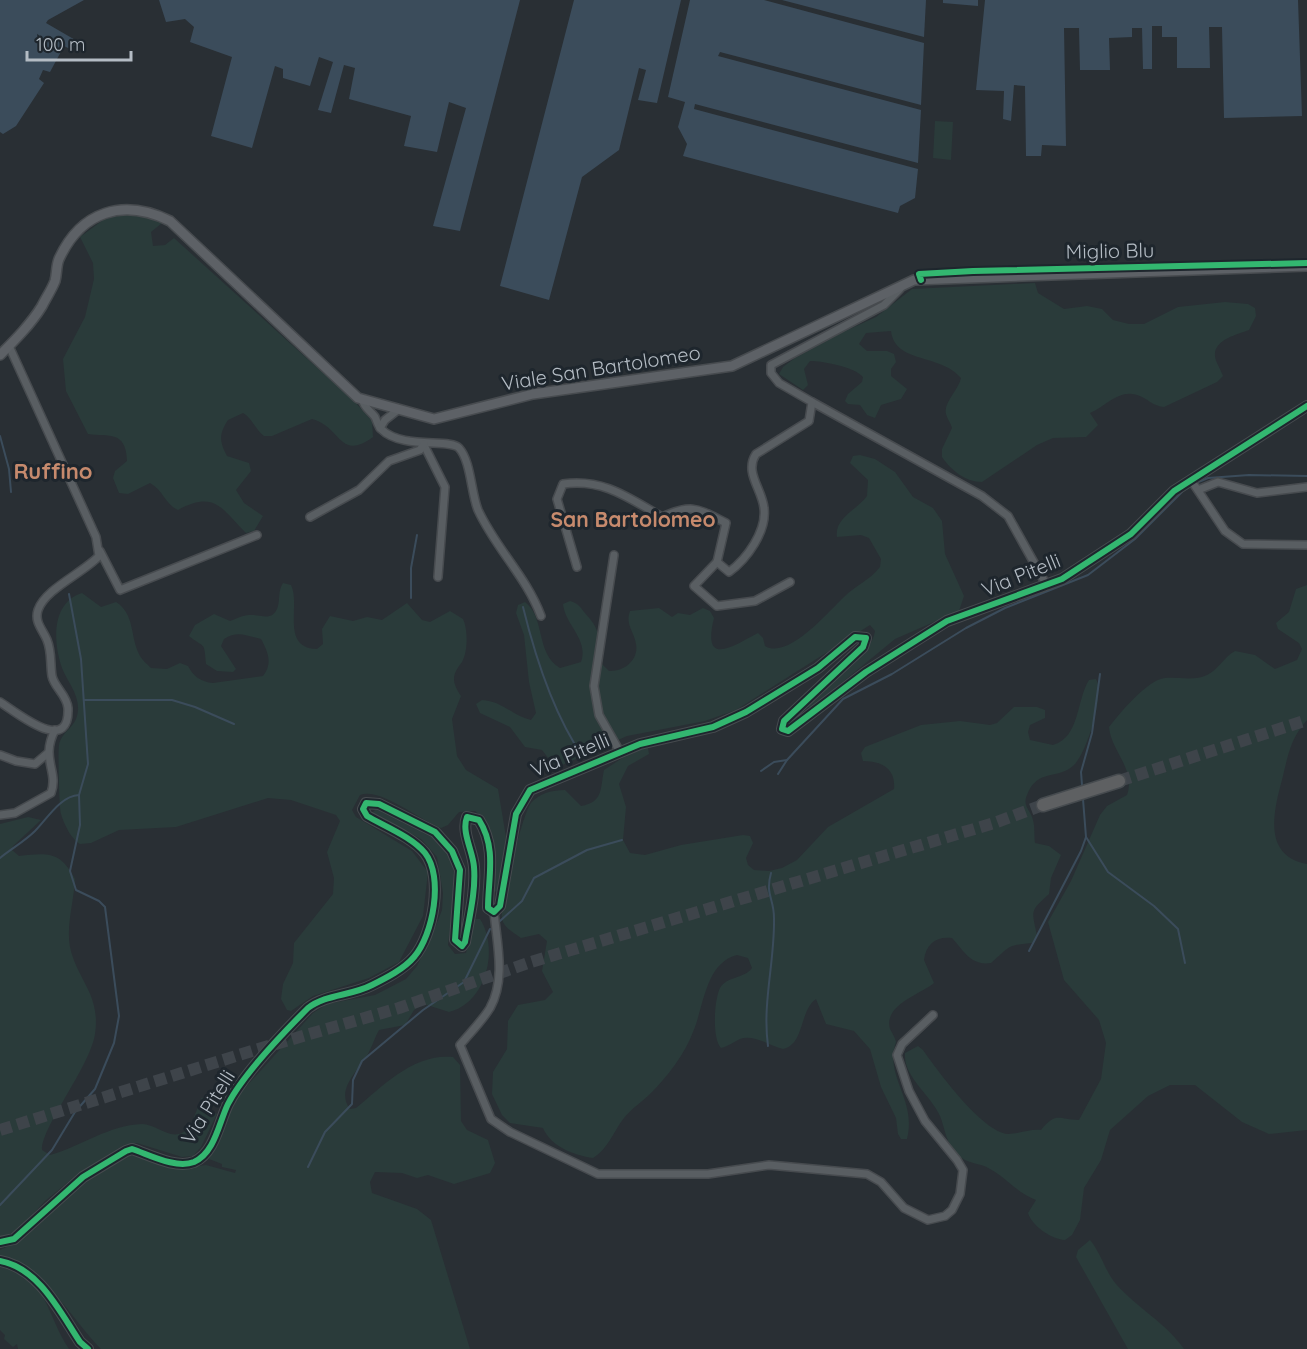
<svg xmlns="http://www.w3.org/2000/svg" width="1307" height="1349" font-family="Quicksand,sans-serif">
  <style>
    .green { fill: #2a3b3a }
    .water { fill: #3b4c5b }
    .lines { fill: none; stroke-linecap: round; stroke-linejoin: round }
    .stream { stroke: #3b4c5b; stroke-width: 2 }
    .highway-tunnel { stroke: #3e444a; stroke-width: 12; stroke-dasharray: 12 6; stroke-linecap: butt }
    .street-casing { stroke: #474b4f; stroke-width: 10 }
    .secondary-casing { stroke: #474b4f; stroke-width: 12 }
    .highway-casing { stroke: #464b4f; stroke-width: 15 }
    .street { stroke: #595e62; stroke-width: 7 }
    .secondary { stroke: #5d6166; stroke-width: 9 }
    .highway { stroke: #5e6062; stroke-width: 12 }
    .cycleway-casing { stroke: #1e262d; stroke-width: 10 }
    .cycleway { stroke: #33b770; stroke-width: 6 }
    .labels { text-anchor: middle; stroke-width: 6; stroke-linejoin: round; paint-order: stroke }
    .street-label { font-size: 20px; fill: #b4bcc4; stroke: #1e262d }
    .neighbourhood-label { font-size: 21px; font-weight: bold; fill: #c68a6d; stroke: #1e262d }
    .quarter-label { font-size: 22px; font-weight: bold; fill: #c68a6d; stroke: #1e262d }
  </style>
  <rect width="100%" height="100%" fill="#292f34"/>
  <!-- green -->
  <g class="green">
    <polygon points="935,121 953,122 951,160 933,158"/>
    <path d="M124,214L150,216L162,223L151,232L153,246L165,245L174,238L355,402L372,421L373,437C339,462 341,426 312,419L272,436H264C255,429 252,418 243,413L228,420C219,434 219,441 227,456L249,463L251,471L236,490L244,503L263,516L254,531L246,533C222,509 215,490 178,510C165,504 163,490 150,483L128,494L119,493L113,478L115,471L127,461C126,430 109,437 88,434L66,391L63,359L85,317L94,279L93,263L80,237L103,220Z"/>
    <path d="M1035,283L1038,293L1064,309L1087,306L1102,309L1113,320L1129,324H1144L1178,307L1225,302L1248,304L1255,308L1256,316L1249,330C1236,335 1207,341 1217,363C1219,367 1221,371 1223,376L1217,382L1164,407C1154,406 1150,401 1142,397C1121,386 1108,405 1090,413L1098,425L1086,437L1053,438L1037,445L982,482C965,482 951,470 942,457V449L952,428C951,423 947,419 946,414C943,403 959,389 961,378C940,353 895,364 891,331L866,333L859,344L867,351H887L894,354L896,362L891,369V376L907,389L901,399L881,405L875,418L867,415L860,405L848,404L845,401L848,394L862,382L863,377C855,367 822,361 810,361L804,369L808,385L803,390L779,374L783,367L795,358L843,332L876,317L912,289Z"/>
    <path d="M860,455L875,459L895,472L913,497L933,508L942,521L945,554L964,596L959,611L895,639L811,708L805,706C823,687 872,657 875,631L870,625L736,710L705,721L627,736L560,766L552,763L542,750L525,747L510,727L480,713L476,704L482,700C502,701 513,716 531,720L536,713L529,682L524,635L516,613L518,605L525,602C546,618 535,653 560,668L581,662C589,639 565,625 563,604L570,601C577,603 580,606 584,612C601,630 599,636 599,661L609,671C624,672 639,660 636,644C634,631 625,625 630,611L659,608L672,617L678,613L690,615L703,608L710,611L714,618C701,670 736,644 758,633L763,638L765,646C788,660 828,612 844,597C855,586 870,580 880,567L881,559L869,538L861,535L837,537C834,518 857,510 867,496L868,480L850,463L853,456Z"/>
    <path d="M283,583L291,585C301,605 280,648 317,649L323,644L322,629L330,616L353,621L367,617L382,620L407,603L422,620L430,622L450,611L463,619C468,629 468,652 462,662C452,675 451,681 461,696L452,719L457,756L466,770L498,789L506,837L499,886L498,891L494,892C491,862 503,834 475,811L459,812L448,825L441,828C421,821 380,787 360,795L352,810L356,817L412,851L428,872L423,916L399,962L369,978L313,996L291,1011L287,1010L281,999L283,984L293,963L294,943L333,894L334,878L327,852L340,821L336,815L291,800L268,798L176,827L119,830L91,843L80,844C71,839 64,824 61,814C59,807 58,752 59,745C62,730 77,728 78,710C79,694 67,681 62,668C53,642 51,603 82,593L101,607L116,602C135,614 130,636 139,654C141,659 147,664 151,668L167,669L180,663L188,666C193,676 201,682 213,683L263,676C273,663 268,652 261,639C246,636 238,630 224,639L221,646L236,669L233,672L217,671L206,664C204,640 205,649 189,636L195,625L214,614L230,621C236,619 243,615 249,615C260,614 273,623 278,606C280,598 278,591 283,583Z"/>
    <path d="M1307,585V720C1290,739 1288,756 1282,780C1273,813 1263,856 1307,864V1130L1269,1134L1242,1122L1195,1085H1170L1148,1096L1110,1130L1101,1160L1084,1188L1080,1220L1072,1235L1065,1240C1051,1239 1032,1226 1028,1213L1036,1200C1017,1193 1007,1178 990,1169C981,1163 969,1164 960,1157C946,1146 946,1131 940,1116C931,1095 903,1077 905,1053L918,1046L923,1050C937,1070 982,1132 1008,1134C1018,1134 1030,1129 1041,1130C1057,1111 1058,1120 1079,1120L1101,1079L1106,1043L1099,1020L1064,980L1048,922L1071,881L1100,815L1107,806L1127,795C1136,769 1111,751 1109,727C1120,713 1147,680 1165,678C1179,677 1195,681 1207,675C1218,670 1224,657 1235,651L1255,655L1275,669L1297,660L1302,649L1299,643L1278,629L1276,623L1289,612L1296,589Z"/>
    <path d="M1096,679C1105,694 1087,752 1074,765C1059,780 1037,768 1027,795C1022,807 1031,810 1033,820C1035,827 1034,836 1035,843L1049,846L1061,855L1051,878L1049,894C1029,912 1032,910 1037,936L1032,943C1006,945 1010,947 991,963C971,966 964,951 952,938C936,936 926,944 924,960L934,983C921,994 883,1005 890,1029C892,1033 895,1037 896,1042C884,1077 917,1099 907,1139H901L898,1134L896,1118L881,1087L870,1049L854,1031L826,1024L816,999C799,1011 805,1044 783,1049C770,1046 754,1034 740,1039C733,1042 729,1046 721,1048C712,1039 714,1000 720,988C727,976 744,979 752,968L748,958L737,955C705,963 704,1007 693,1032C685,1054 667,1077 651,1093C642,1102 632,1108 624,1118C613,1132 608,1149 593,1158C574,1155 551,1147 543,1128L510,1123L502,1115L492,1094L493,1072L507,1049L508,1021L518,1005L545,1000L553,992L542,971L547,941L539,934L521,938C514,933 504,928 502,919C499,908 523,812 531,803C540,793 552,790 565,790L581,806C604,802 600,788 604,770L636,749L648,748L649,754L628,766L619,784L626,807L623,840L630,853L645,855L681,845L743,835L750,836L753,843L746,858L748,865L754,870L769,871L782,868L797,860L828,827L894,789C896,768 881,761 863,761L861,753L865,747L921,725L960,721L990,725L997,723L1014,707H1037L1045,710V718L1030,725L1028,732L1030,740L1053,745C1080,737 1076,701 1089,680Z"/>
    <path d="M376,809C401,820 446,834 453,866C456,879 450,930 448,945L455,954L466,953L474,919H480C499,948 487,1003 449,1012L424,1004L414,1010L405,1025L379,1030C375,1037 373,1044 369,1052C362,1067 334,1089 350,1109L356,1108C384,1085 414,1053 453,1057L460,1065L461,1121L467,1130L488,1140L495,1163L490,1173L454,1184L428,1175L417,1178L402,1173L375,1172L370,1182L372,1193L417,1209L431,1220L470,1349H101C68,1315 48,1271 0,1258V1250L18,1242L85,1183L127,1156L138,1155L179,1169L206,1165L235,1173L236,1170L222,1167V1164L209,1159L234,1100L313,1013L327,1004L375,995L406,979L417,966L433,933L442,910L443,893L437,857L421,839L372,813Z"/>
    <path d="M28,817L41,820L13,846L12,850L19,856C48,853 60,851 75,879C74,901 66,926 70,947C77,980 101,994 95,1034C90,1067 41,1127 42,1150L50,1155C82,1146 109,1125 142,1124C156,1124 168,1139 182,1133C193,1127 197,1107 202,1097L209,1110L217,1114L201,1147L193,1156L182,1157L137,1143L124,1145L79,1173L45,1201L21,1227L0,1240V824Z"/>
    <path d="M1090,1240C1101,1253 1105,1271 1116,1284C1137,1308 1165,1322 1184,1349H1128L1076,1257L1078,1250Z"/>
    <path d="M0,1267C50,1280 45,1313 69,1349H18L17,1344L13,1347L4,1339L5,1335L0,1330Z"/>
  </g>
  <!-- water -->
  <g class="water">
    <polygon points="0,0 84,0 48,20 46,23 77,41 72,50 64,46 50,72 43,70 39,79 44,83 16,126 3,134 0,132"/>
    <polygon points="159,0 520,0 460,231 433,226 466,108 449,102 437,152 404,146 411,116 349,99 355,68 344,65 331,113 318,110 333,62 319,57 310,86 283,78 283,69 275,66 252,148 211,136 232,57 190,42 194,27 185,19 166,22"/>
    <polygon points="574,0 681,0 657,103 638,100 646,70 639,68 619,150 582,177 549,300 500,286"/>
    <polygon points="690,0 764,0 924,43 921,105 720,52 718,56 921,110 918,163 695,104 694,109 918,169 915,198 900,206 898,213 683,156 687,144 678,127 685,102 668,97"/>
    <polygon points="782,0 926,0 924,37"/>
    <polygon points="943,0 978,0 978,6 943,3"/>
    <polygon points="985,0 1298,0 1302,116 1224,118 1222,27 1209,27 1210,68 1177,68 1177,37 1162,37 1162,26 1152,26 1152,69 1143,69 1142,28 1132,28 1132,37 1109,38 1110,70 1080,70 1079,28 1064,28 1066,146 1042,145 1041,156 1026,156 1025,86 1014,85 1011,121 1003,119 1004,91 976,90"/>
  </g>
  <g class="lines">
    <!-- stream -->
    <g class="stream">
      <polyline points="0,436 9,469 11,492"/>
      <polyline points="411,598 411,568 417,535"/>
      <path d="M523,607C535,656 554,715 583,757"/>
      <polyline points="84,700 172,700 195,707 234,724"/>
      <polyline points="761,771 774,762 787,760"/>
      <polyline points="778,774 787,760 843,699 892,674 966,628 1005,608 1088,575 1135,539 1183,491 1196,483 1208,478 1249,475 1307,476"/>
      <polyline points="1082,785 1081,772 1092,733 1100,674"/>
      <polyline points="1086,837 1108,872 1154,906 1178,929 1185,963"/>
      <path d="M0,858C11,849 25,841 35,831C47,819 60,796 79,795"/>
      <polyline points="500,921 522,901 534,878 587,850 622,840"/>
      <polyline points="1029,951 1081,851 1086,837 1083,799"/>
      <path d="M768,1046C762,1003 775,961 774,918C774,898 765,895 771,873"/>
      <polyline points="308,1167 325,1132 352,1104 353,1080 362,1061 423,1010 464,982 490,929"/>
      <polyline points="0,1205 52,1150 75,1112 95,1089 114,1043 119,1016 105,907 99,901 76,890 70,871 80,825 79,795 88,764 81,659 69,594"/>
    </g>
    <!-- highway-tunnel -->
    <g class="highway-tunnel">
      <polyline points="1119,781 1307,720"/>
      <polyline points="0,1130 255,1050 399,1008 531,962 994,823 1043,805"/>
    </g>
    <defs>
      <g id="street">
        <path d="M362,399C364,408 370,410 375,417C377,421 378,426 381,429C402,450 450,438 459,448C471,461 471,493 478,510C496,549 526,576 541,616"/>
        <polyline points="812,402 982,496 1008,516 1047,586"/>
        <polyline points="380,428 385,420 399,409"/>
        <polyline points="425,447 445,487 438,577"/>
        <polyline points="1191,480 1225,531 1243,544 1307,545"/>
        <polyline points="1198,490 1218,482 1257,493 1307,487"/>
        <polyline points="310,517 359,490 389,461 420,450 424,444"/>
        <polyline points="100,551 120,590 257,535"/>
        <polyline points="614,555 594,686 599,715 620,752"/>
        <polyline points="717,562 694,586 717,606 755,601 790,582"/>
        <path d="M577,567L557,499L563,484C603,478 629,498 662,517C693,503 698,509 726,523L717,562L729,572C747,559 767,531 764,508C762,489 744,472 756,454L809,421L812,402L779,383L771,373V365L884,305L900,289"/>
        <path d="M0,702C16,712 70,757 68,708C67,695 54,687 52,676C50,664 52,652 47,640C43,630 34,622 38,610C45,589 83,573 99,556L96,537L9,346"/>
        <polyline points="0,755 16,761 35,764 48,753"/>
        <path d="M0,815L15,813L51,793C59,771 40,759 55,730"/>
        <path d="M494,912C497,944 506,979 490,1008C482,1021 470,1033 460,1045L491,1119L510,1132L598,1174H708L769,1165L867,1174L881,1182L904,1208L928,1220L945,1216L952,1210L960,1194L963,1170L957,1160L925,1121L909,1091L897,1055L902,1044L933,1015"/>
      </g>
      <g id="secondary">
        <path d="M0,355C15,340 31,324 42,306C46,298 52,289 55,281C57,274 56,266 59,259C81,211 123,198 170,221L358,398L434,419L533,394L732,366L914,280L1307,266"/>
        <path d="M0,1242L14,1239L83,1177L126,1151L132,1149C150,1155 176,1169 194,1162C215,1153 219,1122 228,1104C244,1073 283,1033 308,1008C326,994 351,996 372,985C386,978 404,969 414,957C433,935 444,877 425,853C412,837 384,826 367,816L363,809L366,803L379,804L435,832L452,851L460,870L455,940L462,946L465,942C469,918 476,892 474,867C473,851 461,832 467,817L479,820C497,848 488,878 488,908L494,912L500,906L516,814L530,790L640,744L713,727L746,712L818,668L855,637L866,638L863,647L784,721L782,729L788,731L866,672L947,621L1062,579L1131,534L1174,491L1307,406"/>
        <path d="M0,1261C39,1268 60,1312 80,1342L88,1349"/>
      </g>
      <polyline id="highway" points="1043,805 1119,781"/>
    </defs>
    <!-- street casing -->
    <use href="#street" class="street-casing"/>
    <!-- secondary casing -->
    <use href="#secondary" class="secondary-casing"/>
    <!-- highway casing -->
    <use href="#highway" class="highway-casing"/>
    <!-- street -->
    <use href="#street" class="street"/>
    <!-- secondary -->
    <use href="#secondary" class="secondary"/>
    <!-- highway -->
    <use href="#highway" class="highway"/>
    <defs>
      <g id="cycleway">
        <polyline points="921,280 919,274 973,271 1307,263"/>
        <path d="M0,1242L14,1239L83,1177L126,1151L132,1149C150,1155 176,1169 194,1162C215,1153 219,1122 228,1104C244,1073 283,1033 308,1008C326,994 351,996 372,985C386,978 404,969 414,957C433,935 444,877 425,853C412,837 384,826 367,816L363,809L366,803L379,804L435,832L452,851L460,870L455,940L462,946L465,942C469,918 476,892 474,867C473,851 461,832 467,817L479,820C497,848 488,878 488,908L494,912L500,906L516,814L530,790L640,744L713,727L746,712L818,668L855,637L866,638L863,647L784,721L782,729L788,731L866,672L947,621L1062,579L1131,534L1174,491L1307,406"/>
        <path d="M0,1261C39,1268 60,1312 80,1342L88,1349"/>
      </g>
    </defs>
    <!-- cycleway casing -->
    <use href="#cycleway" class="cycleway-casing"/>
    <!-- cycleway -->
    <use href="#cycleway" class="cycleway"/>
  </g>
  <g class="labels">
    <!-- street labels -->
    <g class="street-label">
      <text transform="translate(1110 251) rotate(-1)" y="7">Miglio Blu</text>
      <text transform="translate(601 368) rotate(-9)" y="7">Viale San Bartolomeo</text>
      <text transform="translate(1021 575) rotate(-22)" y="7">Via Pitelli</text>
      <text transform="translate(570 755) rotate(-23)" y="7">Via Pitelli</text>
      <text transform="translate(208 1107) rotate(-58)" y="7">Via Pitelli</text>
    </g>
    <!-- neighbourhood labels -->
    <g class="neighbourhood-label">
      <text x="633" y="527">San Bartolomeo</text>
    </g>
    <!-- quarter labels -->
    <g class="quarter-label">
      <text x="53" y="479">Ruffino</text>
    </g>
  </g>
  <!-- scale -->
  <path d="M27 51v9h104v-9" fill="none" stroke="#b4bcc4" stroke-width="3"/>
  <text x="36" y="51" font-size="18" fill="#b4bcc4" stroke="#1e262d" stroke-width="4.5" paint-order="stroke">100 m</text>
</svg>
